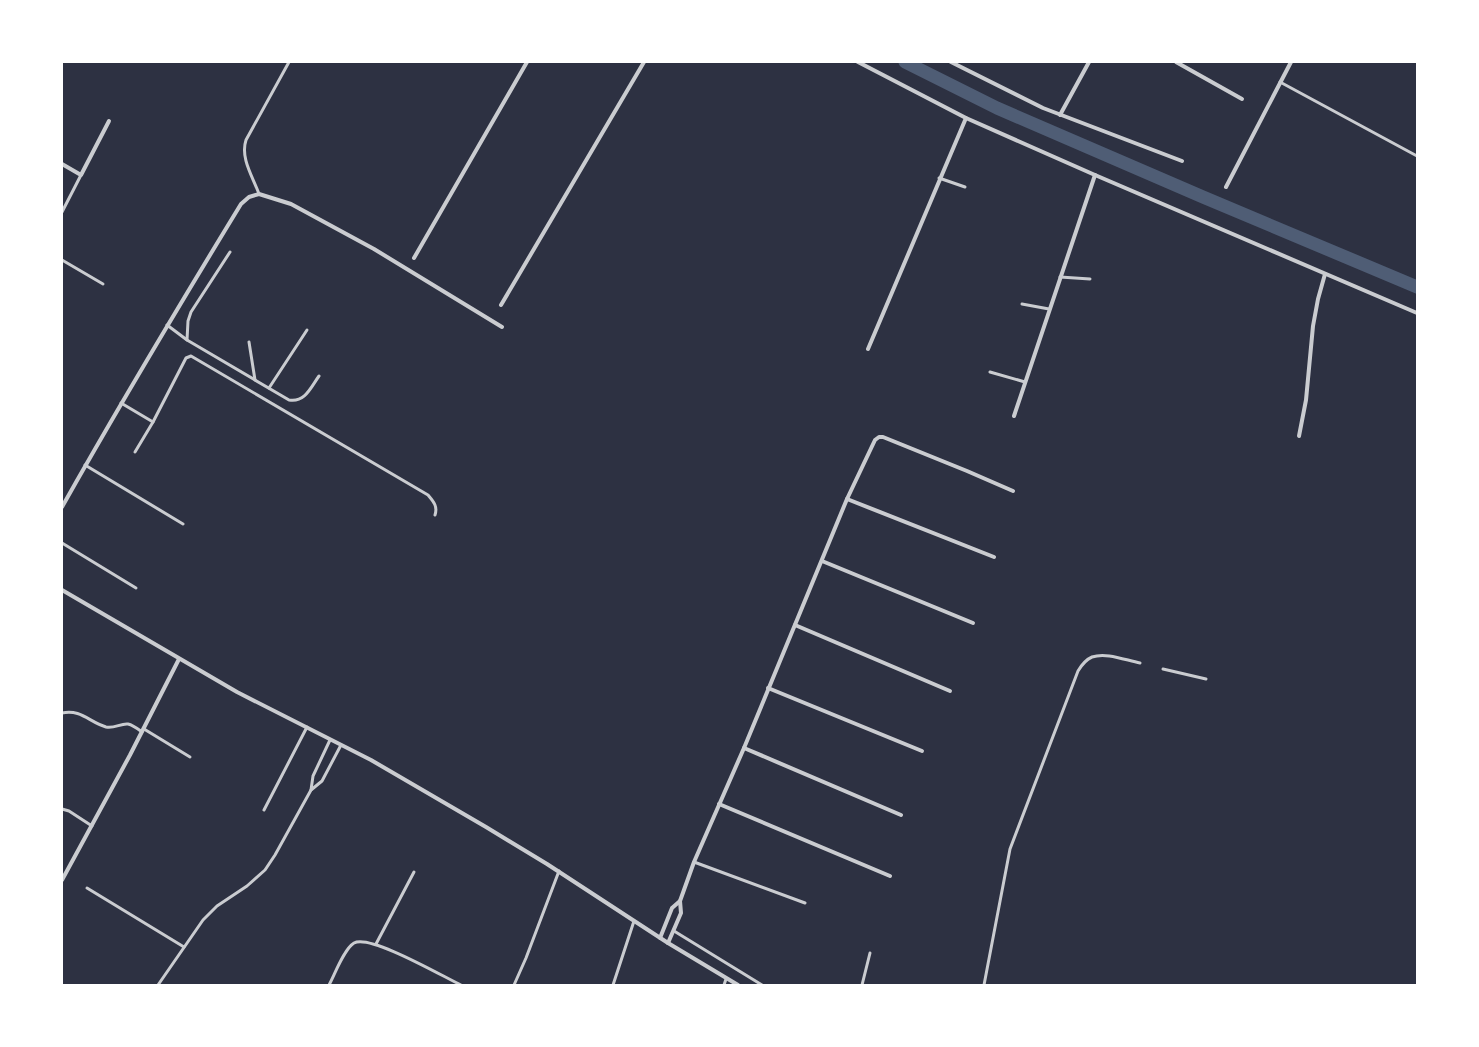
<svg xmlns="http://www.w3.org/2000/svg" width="1479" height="1047" font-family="Ubuntu,sans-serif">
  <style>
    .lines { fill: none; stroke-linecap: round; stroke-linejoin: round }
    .canal { stroke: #4f5d75; stroke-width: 13 }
    .service { stroke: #caccd0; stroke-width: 3 }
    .minor { stroke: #caccd0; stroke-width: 4 }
  </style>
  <rect width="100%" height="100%" fill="#2d3142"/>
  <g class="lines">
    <!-- canal -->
    <polyline class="canal" points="905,62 997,108 1203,197 1417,287"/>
    <!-- service -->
    <g class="service">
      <polyline points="1280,82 1417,156"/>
      <polyline points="939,178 965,187"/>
      <path d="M259,194C253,177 240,158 246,140L289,62"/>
      <polyline points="62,212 81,175"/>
      <polyline points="62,260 103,284"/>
      <polyline points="1060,277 1090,279"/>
      <polyline points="1022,304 1049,309"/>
      <path d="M167,325L187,340L289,400C305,403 311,387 319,376"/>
      <polyline points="187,340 188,321 191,312 230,252"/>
      <polyline points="249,342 255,380"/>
      <polyline points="990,372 1025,382"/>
      <polyline points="269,388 307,330"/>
      <path d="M121,403L153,422L186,358L191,356L428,495C433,501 438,506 435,515"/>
      <polyline points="135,452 153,422"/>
      <polyline points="85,465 183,524"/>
      <polyline points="62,543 136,588"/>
      <polyline points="1163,669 1206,679"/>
      <path d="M62,713C81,709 89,722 106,727C114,729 121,723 128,724C133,725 138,729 142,732"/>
      <polyline points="144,729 190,757"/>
      <polyline points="311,790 313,776 330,740"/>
      <polyline points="62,809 69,811 92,826"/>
      <polyline points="264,810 307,727"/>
      <polyline points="694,862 805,903"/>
      <polyline points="87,888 184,947"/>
      <polyline points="674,931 762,985"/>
      <polyline points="376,944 414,872"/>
      <polyline points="158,985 203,920 217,906 247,886 265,870 275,855 311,790 322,781 341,745"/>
      <path d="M329,985C335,974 344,949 354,943C370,934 442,976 461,985"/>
      <polyline points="514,985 526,958 559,871"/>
      <polyline points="613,985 634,921"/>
      <polyline points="724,985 726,979"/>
      <polyline points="862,985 870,953"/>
      <path d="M984,985L1010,849L1078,671C1081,666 1085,660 1092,657C1106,652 1125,660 1140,663"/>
    </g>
    <!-- minor -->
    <g class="minor">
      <polyline points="858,62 966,118 1095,175 1417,313"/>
      <polyline points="951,62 1043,108 1182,161"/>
      <polyline points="1176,62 1242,99"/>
      <polyline points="1060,115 1089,62"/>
      <polyline points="62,164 81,175 109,121"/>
      <polyline points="1226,187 1291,62"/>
      <polyline points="414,258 527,62"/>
      <polyline points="501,305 644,62"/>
      <polyline points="868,349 966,118"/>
      <polyline points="1014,416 1095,175"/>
      <polyline points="1299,436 1306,400 1313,326 1318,299 1325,274"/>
      <polyline points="847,499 994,557"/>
      <path d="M62,507C120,404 180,304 241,204L249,197L259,194L291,204L374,249L502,327"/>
      <polyline points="822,561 973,623"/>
      <polyline points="62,590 237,692 371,760 486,827 547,864 668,943 738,985"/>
      <polyline points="795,625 950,691"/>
      <polyline points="768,688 922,751"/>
      <polyline points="744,748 901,815"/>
      <polyline points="719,804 890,876"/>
      <polyline points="62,880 130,755 179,659"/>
      <polyline points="660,938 672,908 680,901"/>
      <polyline points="668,943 681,913 680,901 694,862 744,748 847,499 875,440 879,437 883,437 967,471 1013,491"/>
    </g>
  </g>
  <!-- border -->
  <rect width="1479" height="1047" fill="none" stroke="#ffffff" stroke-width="126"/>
</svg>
